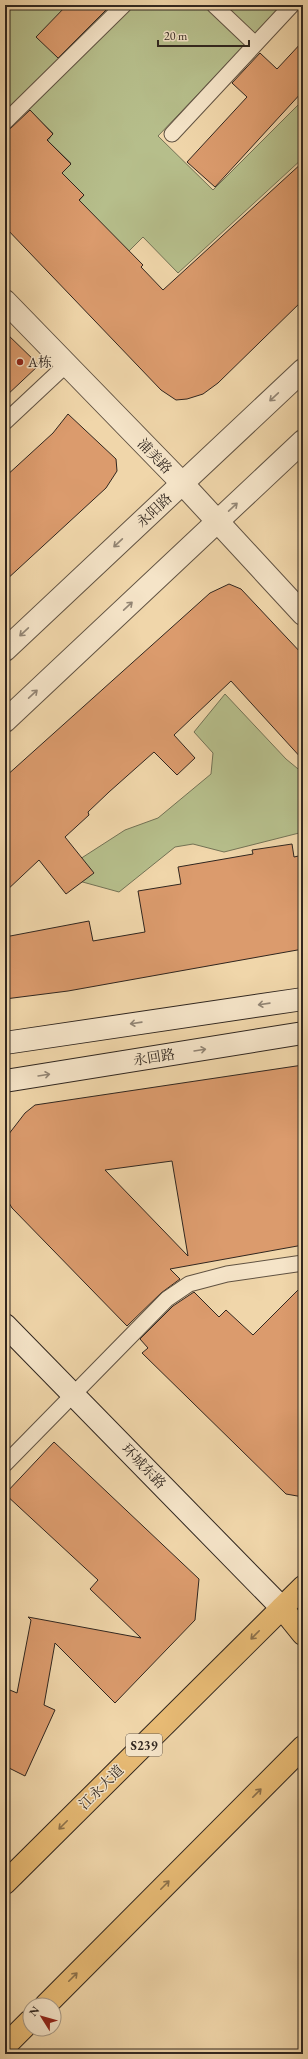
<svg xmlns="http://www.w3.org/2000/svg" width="308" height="2059" font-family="'EB Garamond','Noto Serif SC',serif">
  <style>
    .green { fill: #b6be8b; stroke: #737255 }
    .building { fill: #db9b6d; stroke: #30261f; fill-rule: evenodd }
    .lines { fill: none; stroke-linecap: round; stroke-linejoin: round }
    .service-casing { stroke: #605242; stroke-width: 17 }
    .minor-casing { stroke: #605242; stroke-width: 24 }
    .secondary-casing { stroke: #30261f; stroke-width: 24 }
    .primary-casing { stroke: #30261f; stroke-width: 24 }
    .service { stroke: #f5e4c8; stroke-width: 15 }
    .minor { stroke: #f5e4c8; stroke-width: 22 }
    .secondary { stroke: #f5e4c8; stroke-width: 22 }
    .primary { stroke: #e8bb75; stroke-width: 22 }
    .oneway { stroke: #928574 }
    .oneway2 { stroke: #8c704a }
    .poi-dot { fill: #8f2418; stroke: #f5e4c8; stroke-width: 1.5 }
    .labels { text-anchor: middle; stroke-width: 3; stroke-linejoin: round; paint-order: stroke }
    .shield { fill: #f5e4c8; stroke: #6b5f52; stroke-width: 1 }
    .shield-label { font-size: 13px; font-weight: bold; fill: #30261f }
    .poi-label { font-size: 14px; fill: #30261f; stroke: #f5e4c8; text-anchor: start }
    .street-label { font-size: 14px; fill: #30261f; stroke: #f5e4c8 }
  </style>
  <rect width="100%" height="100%" fill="#f0d6aa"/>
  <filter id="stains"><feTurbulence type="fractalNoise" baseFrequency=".005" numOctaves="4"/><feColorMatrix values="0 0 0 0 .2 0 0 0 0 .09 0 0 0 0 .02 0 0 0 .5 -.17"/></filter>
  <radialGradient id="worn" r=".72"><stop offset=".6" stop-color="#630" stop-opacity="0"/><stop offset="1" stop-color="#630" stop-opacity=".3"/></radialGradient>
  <!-- green -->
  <g class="green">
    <polygon points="5,5 283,5 158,136 213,190 303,100 303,158 178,273 143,237 128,252 79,201 84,195 62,173 71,163 48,141 53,133 27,108 5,117"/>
    <polygon points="225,694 286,759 303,773 303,832 224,852 193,844 175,847 119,892 79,881 80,859 125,830 158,818 211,774 213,753 194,732"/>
  </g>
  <!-- building -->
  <g class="building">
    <polygon points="67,5 111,5 58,58 36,37"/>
    <polygon points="303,41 303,91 215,187 187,162 247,97 232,83 260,53 277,69"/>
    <polygon points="30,110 53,134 47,140 71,164 62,173 84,195 79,200 143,265 141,267 163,290 303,162 303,300 218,383 203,394 187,399 176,400 161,390 5,227 5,131 11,128"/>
    <polygon points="5,332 39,365 5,397"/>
    <polygon points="68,414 116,459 117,471 106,488 5,581 5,477 53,433"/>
    <polygon points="229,584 241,589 303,655 303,760 231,681 174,735 195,758 177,775 154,752 109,792 88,812 89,815 65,837 94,873 66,894 39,860 5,892 5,777 210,593"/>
    <polygon points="292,844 294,857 303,855 303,949 68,991 5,999 5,937 89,921 93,941 145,932 138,891 181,884 178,867 253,854 252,850"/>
    <path d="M303,1065V1245L170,1269L180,1279L161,1293L127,1326L12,1208L5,1196V1139L25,1113L35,1105ZM172,1161L188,1256L105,1170Z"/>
    <polygon points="303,1285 303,1497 286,1494 142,1353 148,1348 140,1339 173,1306 194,1292 219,1317 226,1310 253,1335"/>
    <polygon points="54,1442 199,1579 195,1620 115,1703 55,1643 44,1705 55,1710 25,1776 5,1766 5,1688 17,1693 31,1620 28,1617 141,1638 90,1589 98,1580 5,1494"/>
  </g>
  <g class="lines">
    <defs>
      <g id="service">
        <polyline points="214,5 255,44"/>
        <polyline points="5,122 124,5"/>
        <polyline points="172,134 292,5"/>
        <polyline points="5,422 67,364"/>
        <polyline points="5,1464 167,1299 189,1284 227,1274 303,1263"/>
      </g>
      <g id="minor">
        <polyline points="5,301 182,483 303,614"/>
        <polyline points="5,650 303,370"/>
        <polyline points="5,721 303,441"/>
      </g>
      <g id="secondary">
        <polyline points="5,1043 303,999"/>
        <polyline points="5,1081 303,1033"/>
        <polyline points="5,1325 282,1608"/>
      </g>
      <g id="primary">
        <polyline points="282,1608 303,1634"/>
        <polyline points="5,1883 303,1587"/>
        <polyline points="46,2005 303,1747"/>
        <polyline points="5,2046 30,2021"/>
      </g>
    </defs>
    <!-- service casing -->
    <use href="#service" class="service-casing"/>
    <!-- minor casing -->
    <use href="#minor" class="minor-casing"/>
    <!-- secondary casing -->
    <use href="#secondary" class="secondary-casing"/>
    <!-- primary casing -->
    <use href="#primary" class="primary-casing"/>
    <!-- service -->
    <use href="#service" class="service"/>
    <!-- minor -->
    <use href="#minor" class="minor"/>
    <!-- secondary -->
    <use href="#secondary" class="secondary"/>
    <!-- primary -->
    <use href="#primary" class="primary"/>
  </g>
  <!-- one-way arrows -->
  <defs><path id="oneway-shaft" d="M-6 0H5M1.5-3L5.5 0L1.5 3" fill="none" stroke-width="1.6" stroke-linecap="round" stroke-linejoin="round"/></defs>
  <g class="oneway">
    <use href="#oneway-shaft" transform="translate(274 397) rotate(137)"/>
    <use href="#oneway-shaft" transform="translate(233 507) rotate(-43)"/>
    <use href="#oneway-shaft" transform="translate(118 543) rotate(137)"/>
    <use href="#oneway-shaft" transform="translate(128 606) rotate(-43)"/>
    <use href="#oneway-shaft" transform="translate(24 632) rotate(137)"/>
    <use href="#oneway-shaft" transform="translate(33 694) rotate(-43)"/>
    <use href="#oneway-shaft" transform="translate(264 1004) rotate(172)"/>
    <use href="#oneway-shaft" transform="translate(136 1023) rotate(172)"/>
    <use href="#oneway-shaft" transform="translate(200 1050) rotate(-9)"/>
    <use href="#oneway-shaft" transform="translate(44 1075) rotate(-9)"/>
  </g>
  <g class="oneway2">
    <use href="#oneway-shaft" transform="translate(255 1635) rotate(135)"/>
    <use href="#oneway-shaft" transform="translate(257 1793) rotate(-45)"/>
    <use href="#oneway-shaft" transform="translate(63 1825) rotate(135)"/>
    <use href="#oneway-shaft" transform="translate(165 1885) rotate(-45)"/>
    <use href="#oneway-shaft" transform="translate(73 1977) rotate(-45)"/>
  </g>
  <!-- markers -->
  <circle class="poi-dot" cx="20" cy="362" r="4"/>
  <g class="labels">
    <!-- shield labels -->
    <rect class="shield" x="126" y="1734" width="36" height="22" rx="3"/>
    <g class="shield-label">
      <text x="144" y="1750">S239</text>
    </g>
    <!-- poi labels -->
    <g class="poi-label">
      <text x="28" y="367">A栋</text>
    </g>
    <!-- street labels -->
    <g class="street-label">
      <text transform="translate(155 456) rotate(46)" y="5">浦美路</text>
      <text transform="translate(154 510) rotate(-43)" y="5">永阳路</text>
      <text transform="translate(154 1057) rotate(-9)" y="5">永回路</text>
      <text transform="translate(144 1466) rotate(46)" y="5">环城东路</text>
      <text transform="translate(101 1787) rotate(-45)" y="5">江永大道</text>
    </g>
  </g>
  <!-- margin -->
  <rect width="308" height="2059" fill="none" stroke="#f0d6aa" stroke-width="20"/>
  <rect x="6" y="6" width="296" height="2047" fill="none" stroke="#30261f" stroke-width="2"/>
  <rect x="10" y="10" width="288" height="2039" fill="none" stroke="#30261f"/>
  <!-- north arrow -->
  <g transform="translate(42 2017) rotate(307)"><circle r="19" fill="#f5e4c8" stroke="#a69884"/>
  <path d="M0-3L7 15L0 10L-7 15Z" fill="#8f2418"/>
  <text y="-6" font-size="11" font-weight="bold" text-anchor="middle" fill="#30261f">N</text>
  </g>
  <!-- scale -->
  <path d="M158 40v6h91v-6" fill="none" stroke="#30261f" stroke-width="2"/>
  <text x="164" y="40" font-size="12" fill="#30261f" stroke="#f5e4c8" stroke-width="3" paint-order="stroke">20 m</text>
  <rect width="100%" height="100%" filter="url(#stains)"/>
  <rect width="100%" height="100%" fill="url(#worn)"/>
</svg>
